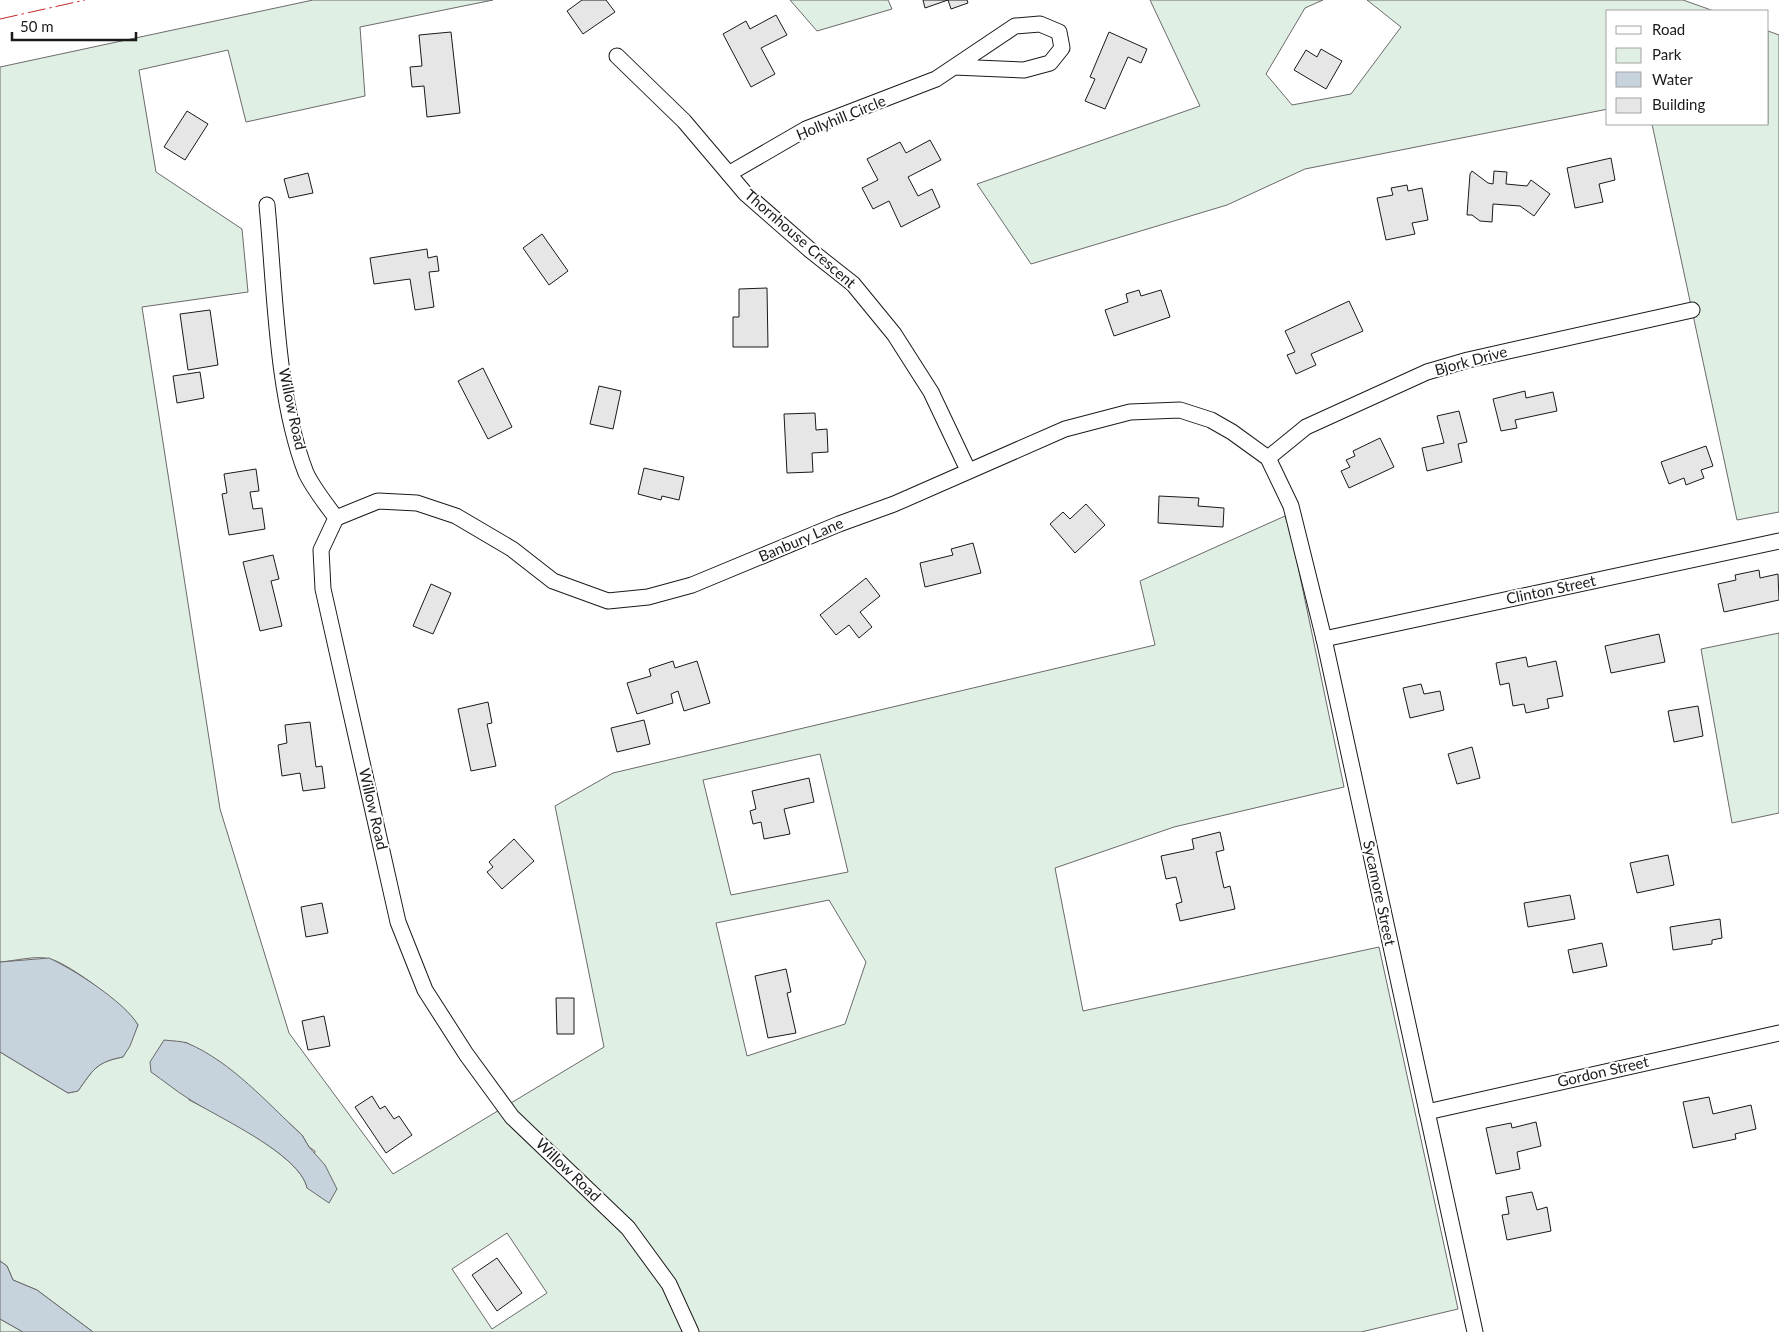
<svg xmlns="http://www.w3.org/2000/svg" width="1779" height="1332" font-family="Lato,sans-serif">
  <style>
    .green { fill: #e0efe3; stroke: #6a6a6a; fill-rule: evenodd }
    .water { fill: #c6d2dc; stroke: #6a6a6a }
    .building { fill: #e6e6e6; stroke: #1a1a1a }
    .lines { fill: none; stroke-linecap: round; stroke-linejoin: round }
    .minor-casing { stroke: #1a1a1a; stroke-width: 17 }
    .minor { stroke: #fff; stroke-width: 15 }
    .power { stroke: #c62828; stroke-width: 1; stroke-dasharray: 18 4 2.5 4; stroke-linecap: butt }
    .labels { text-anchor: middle; stroke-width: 4; stroke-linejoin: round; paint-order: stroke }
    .street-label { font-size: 15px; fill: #1a1a1a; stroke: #fff }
  </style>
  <rect width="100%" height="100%" fill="#fff"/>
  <!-- green -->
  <g class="green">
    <path d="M313,0H493L360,27L365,96L246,122L228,50L139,70L156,172L242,229L248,292L142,307L220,809L289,1033L393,1174L604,1047L555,806L613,773L1155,645L1140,581L1285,516L1291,533L1344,787L1174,827L1055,868L1083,1011L1379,947L1458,1309L1361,1332H93L37,1290L13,1280L7,1266L0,1261V1052L68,1093L78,1091C93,1070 96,1062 123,1057L138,1025C128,1008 69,963 50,959C36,955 15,961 0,962V67ZM820,754L848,872L731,895L703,780ZM829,900L866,962L845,1024L747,1056L716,923ZM185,1042C230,1065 265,1101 302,1135L309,1147L315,1151L307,1188C301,1156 217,1114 189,1100ZM507,1233L547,1293L492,1329L452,1269Z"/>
    <polygon points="790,0 888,0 892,9 817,31"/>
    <polygon points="1150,0 1323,0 1305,8 1266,74 1292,105 1351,94 1401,27 1367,0 1683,0 1714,11 1608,11 1608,109 1305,169 1227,205 1031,264 977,184 1200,106"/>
    <polygon points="1768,31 1779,35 1779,512 1737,520 1652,124 1768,124"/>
    <polygon points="1779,633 1779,813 1732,823 1701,649"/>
    <polygon points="0,1319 23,1332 0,1332"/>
  </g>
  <!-- water -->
  <g class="water">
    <path d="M49,958C73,969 125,1002 138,1025L130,1046L123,1057C96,1062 93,1070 78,1091L68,1093L0,1052V962Z"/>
    <path d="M164,1040C172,1041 181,1041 187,1043C232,1062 267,1103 302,1135L309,1147L325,1165L337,1189L329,1203L307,1188C300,1154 217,1117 189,1099C176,1091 164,1081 151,1072L150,1062Z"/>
    <polygon points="0,1261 7,1266 13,1280 37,1290 93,1332 23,1332 0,1319"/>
  </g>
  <!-- building -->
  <g class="building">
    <polygon points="582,0 606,0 615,12 583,34 567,11"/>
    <polygon points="923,0 967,0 968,3 951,9 948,0 925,8"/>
    <polygon points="776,15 787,35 761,48 775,74 751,87 723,34 746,21 750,29"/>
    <polygon points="451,32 460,113 427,117 424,86 412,87 410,67 422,66 419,35"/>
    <polygon points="1109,32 1147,49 1141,63 1128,57 1105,109 1085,101 1095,79 1090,77"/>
    <polygon points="1321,49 1342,61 1326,89 1294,70 1306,50 1317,57"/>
    <polygon points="187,111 208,124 185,160 164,147"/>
    <polygon points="930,140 941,160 908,177 918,196 932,189 940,207 901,227 889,201 873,209 862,188 878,180 867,159 900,142 906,153"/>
    <polygon points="1611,158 1615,180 1599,184 1603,202 1575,208 1567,168"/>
    <polygon points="1472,171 1488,183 1493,184 1494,171 1507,172 1506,184 1527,186 1531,180 1550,194 1534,216 1520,206 1493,204 1492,222 1480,221 1472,215 1467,215 1470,174"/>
    <polygon points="308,173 313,193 289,198 284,179"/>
    <polygon points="1407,185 1408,191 1422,188 1428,220 1412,223 1415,234 1386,240 1377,198 1393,195 1391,188"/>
    <polygon points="542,234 568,271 549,285 523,248"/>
    <polygon points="427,249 428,258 437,256 439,271 429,272 434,307 415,310 410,279 374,284 370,258"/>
    <polygon points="767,288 768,347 733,347 733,317 739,317 739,289"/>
    <polygon points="1139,290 1141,296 1161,290 1170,317 1114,336 1105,310 1128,302 1126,294"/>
    <polygon points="1349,301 1363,331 1311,354 1316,365 1296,374 1287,355 1295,352 1285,331"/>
    <polygon points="210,310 218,365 188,370 180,314"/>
    <polygon points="483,368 512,427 488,439 458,381"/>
    <polygon points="200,372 204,398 177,403 173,376"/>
    <polygon points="599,386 621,391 613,429 590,424"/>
    <polygon points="1525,391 1526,398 1553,392 1557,411 1515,420 1517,428 1501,431 1493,399"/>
    <polygon points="1459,411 1467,442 1458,444 1462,462 1427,471 1422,448 1444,443 1437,416"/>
    <polygon points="815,413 816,430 827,429 828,452 812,453 813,472 787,473 784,414"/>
    <polygon points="1380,438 1394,467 1349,488 1341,471 1350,467 1346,460 1355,456 1353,451"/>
    <polygon points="1706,446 1713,466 1701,470 1704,478 1686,485 1684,478 1669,484 1661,462"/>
    <polygon points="644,468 684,477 679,500 662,496 661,500 638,494"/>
    <polygon points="256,469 259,491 250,492 253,509 262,508 265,529 229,535 222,494 227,493 224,474"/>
    <polygon points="1159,496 1199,498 1198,506 1224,508 1223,527 1158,523"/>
    <polygon points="1086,504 1105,525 1075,553 1050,524 1063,512 1070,519"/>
    <polygon points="973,543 981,573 925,587 920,563 953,555 951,549"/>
    <polygon points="273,555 279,579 271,581 282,626 260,631 243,562"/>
    <polygon points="1759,570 1760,578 1778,574 1779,600 1724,612 1718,584 1736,580 1735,575"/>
    <polygon points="866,578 880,596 860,612 872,627 859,638 849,625 836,635 820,615"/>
    <polygon points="431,584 451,593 433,634 413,626"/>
    <polygon points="1659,634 1665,662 1611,673 1605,646"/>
    <polygon points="1526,657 1528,667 1556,661 1563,696 1547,699 1549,708 1526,713 1524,704 1513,706 1509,683 1500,685 1496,663"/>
    <polygon points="673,661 675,668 697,661 710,703 684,711 678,691 671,694 673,703 637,714 627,683 651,676 649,669"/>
    <polygon points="1421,684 1424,694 1440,691 1444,710 1410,718 1403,688"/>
    <polygon points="488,702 492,723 487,724 496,766 471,771 458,709"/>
    <polygon points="1698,706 1703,736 1674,742 1668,711"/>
    <polygon points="644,720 650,744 617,752 611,728"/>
    <polygon points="310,722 316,767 322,766 325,788 303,791 300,773 282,776 278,745 287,743 285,725"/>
    <polygon points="1472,747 1480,778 1457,784 1448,754"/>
    <polygon points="809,778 814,802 784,809 790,834 764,839 761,822 753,824 750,811 756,809 752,791"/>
    <polygon points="1220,832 1224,850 1216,852 1224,888 1230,886 1235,909 1180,921 1176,904 1182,902 1176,877 1166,879 1161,856 1194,849 1192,839"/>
    <polygon points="514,839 534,861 502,889 487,872 493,867 489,862"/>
    <polygon points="1668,855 1674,885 1637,893 1630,863"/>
    <polygon points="1570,895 1575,919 1528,927 1524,903"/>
    <polygon points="322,903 328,933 306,937 301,907"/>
    <polygon points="1720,919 1722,938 1712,940 1712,944 1673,950 1670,927"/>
    <polygon points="1602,943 1607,966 1573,973 1568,950"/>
    <polygon points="786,969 791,992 787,993 796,1033 768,1038 755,976"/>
    <polygon points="556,998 574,998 574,1034 557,1034"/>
    <polygon points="324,1016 330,1046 308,1050 302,1021"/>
    <polygon points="372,1096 380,1109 385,1106 394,1119 399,1116 412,1135 386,1153 355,1107"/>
    <polygon points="1709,1097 1713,1114 1751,1105 1756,1129 1735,1134 1736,1139 1693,1148 1683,1102"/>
    <polygon points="1536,1122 1541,1146 1517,1152 1520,1169 1496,1174 1486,1128 1511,1123 1512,1128"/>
    <polygon points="1532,1192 1537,1210 1547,1207 1551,1231 1507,1240 1502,1215 1509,1214 1506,1197"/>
    <polygon points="497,1258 522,1293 497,1311 472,1275"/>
  </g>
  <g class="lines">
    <defs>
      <g id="minor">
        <polyline points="617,56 684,121 745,193 810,250 853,284 894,334 931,392 968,470"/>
        <polyline points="730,173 806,129 936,79 1015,26 1040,24 1059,32 1062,48 1050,63 1024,70 954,67"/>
        <path d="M267,205C275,288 276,396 306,473C313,488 326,504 336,518L321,550L323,589L398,922L425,990L466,1054L512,1117L628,1228L669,1284L691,1332"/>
        <polyline points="1268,458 1306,427 1427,372 1468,360 1692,310"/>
        <polyline points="336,518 378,501 417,503 456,516 512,549 553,581 608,601 648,597 692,585 839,524 894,504 1065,429 1130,412 1180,410 1211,420 1232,432 1268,458 1291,506 1324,639 1475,1332"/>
        <polyline points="1324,639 1779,541"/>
        <polyline points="1427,1112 1779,1033"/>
      </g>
    </defs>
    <!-- minor casing -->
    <use href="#minor" class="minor-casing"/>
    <!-- minor -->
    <use href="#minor" class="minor"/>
    <!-- power -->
    <polyline class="power" points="0,19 85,0"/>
  </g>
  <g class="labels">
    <!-- street labels -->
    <g class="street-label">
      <text transform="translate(841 118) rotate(-22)" y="5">Hollyhill Circle</text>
      <text transform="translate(800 239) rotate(41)" y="5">Thornhouse Crescent</text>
      <text transform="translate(1471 361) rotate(-15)" y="5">Bjork Drive</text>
      <text transform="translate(292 409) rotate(78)" y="5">Willow Road</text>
      <text transform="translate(801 540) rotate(-23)" y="5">Banbury Lane</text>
      <text transform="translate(1551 590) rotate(-12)" y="5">Clinton Street</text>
      <text transform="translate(373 809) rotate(77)" y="5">Willow Road</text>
      <text transform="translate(1379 893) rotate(78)" y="5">Sycamore Street</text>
      <text transform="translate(1603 1072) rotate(-13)" y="5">Gordon Street</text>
      <text transform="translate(568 1170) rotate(44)" y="5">Willow Road</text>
    </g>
  </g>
  <!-- legend -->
  <rect x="1606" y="10" width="162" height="115" fill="#ffffff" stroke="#a3a3a3"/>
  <rect x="1616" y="26" width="25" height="8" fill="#ffffff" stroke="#a3a3a3"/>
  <text x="1652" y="35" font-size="15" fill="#1a1a1a">Road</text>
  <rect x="1616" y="48" width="25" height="15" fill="#e0efe3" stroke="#a3a3a3"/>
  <text x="1652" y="60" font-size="15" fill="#1a1a1a">Park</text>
  <rect x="1616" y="72" width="25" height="15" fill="#c6d2dc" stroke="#a3a3a3"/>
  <text x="1652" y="85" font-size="15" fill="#1a1a1a">Water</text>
  <rect x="1616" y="98" width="25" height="15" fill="#e6e6e6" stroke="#a3a3a3"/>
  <text x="1652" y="110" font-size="15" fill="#1a1a1a">Building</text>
  <!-- scale -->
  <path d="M12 32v8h124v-8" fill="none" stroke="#1a1a1a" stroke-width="2.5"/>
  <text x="20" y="32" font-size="15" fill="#1a1a1a" stroke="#ffffff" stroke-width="4" paint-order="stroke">50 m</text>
</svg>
